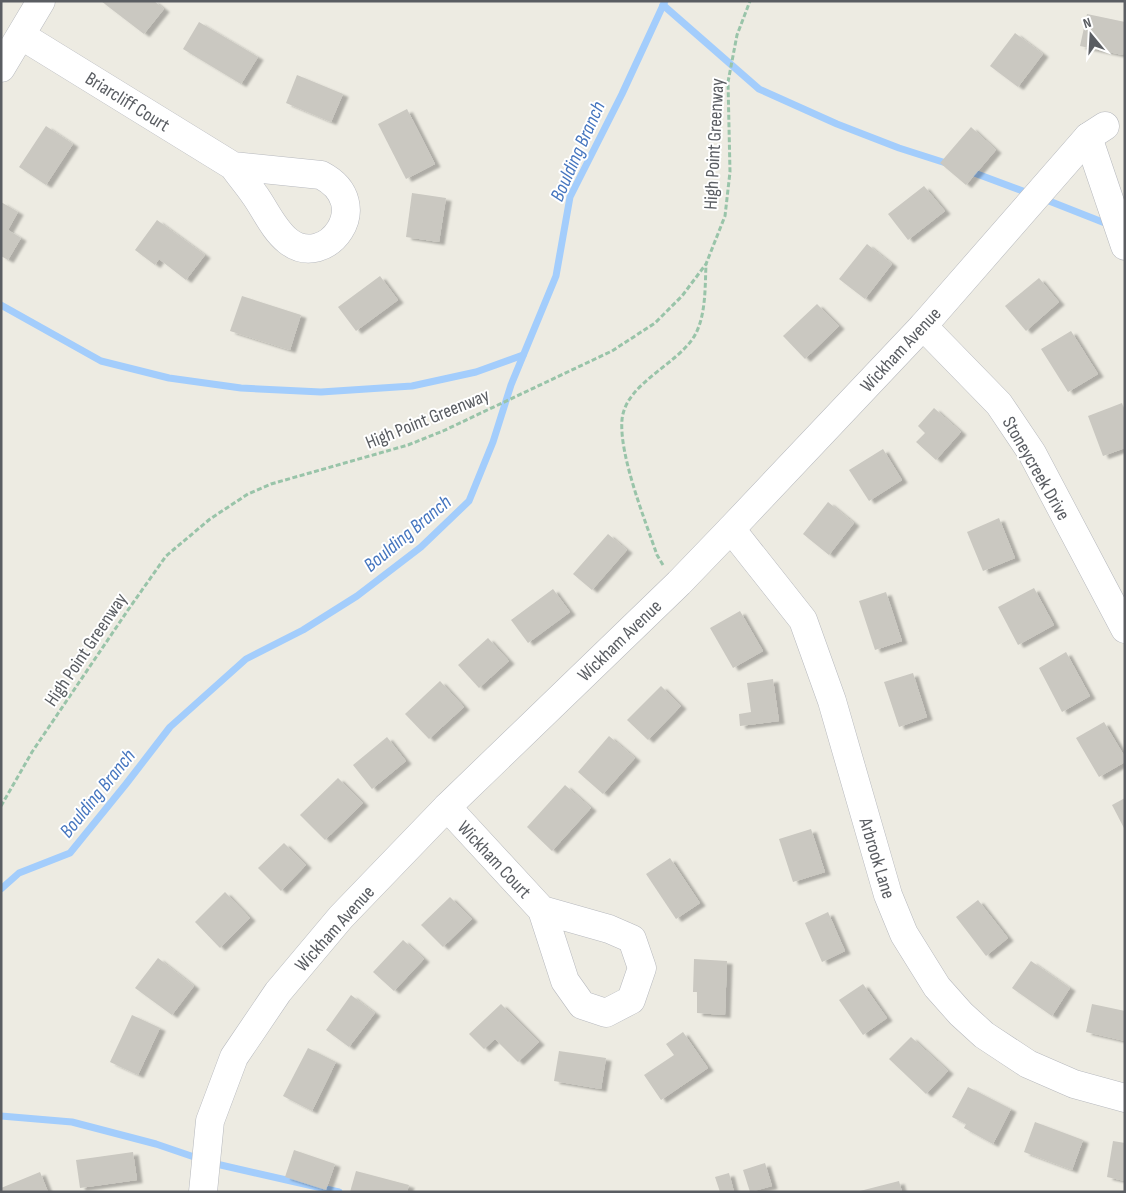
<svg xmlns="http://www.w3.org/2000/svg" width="1126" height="1193" font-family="'Sofia Sans Condensed',sans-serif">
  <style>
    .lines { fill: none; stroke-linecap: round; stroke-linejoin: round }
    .stream { stroke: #a3cdfc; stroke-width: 7 }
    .building { fill: #cac8c1; filter: url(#shadow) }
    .minor-casing { stroke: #b7b9be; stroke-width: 29 }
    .path { stroke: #99c4a9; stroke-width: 3; stroke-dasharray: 5 2.5; stroke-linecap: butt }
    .minor { stroke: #fff; stroke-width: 28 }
    .labels { text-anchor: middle; stroke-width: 4; stroke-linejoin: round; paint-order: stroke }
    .street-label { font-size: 19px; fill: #5a5d62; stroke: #fff }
    .water-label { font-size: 20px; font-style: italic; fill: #4676bf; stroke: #fff }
  </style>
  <defs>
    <filter id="shadow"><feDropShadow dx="5.5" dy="3" stdDeviation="1" flood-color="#0004"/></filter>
  </defs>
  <rect width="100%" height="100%" fill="#edebe2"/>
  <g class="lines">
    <!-- stream -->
    <g class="stream">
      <polyline points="663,5 759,89 837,124 899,148 949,164"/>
      <polyline points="969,171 1031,194"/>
      <polyline points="1044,199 1110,225"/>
      <polyline points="1,305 101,361 169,378 241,388 321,392 412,386 476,372 523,355"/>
      <polyline points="1,889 19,873 70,853 126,784 170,727 246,659 303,630 357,596 421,547 469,501 493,442 511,385 556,276 570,197 622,94 665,1"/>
      <polyline points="1,1116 72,1122 156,1144 200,1159"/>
      <polyline points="212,1163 339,1192"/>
    </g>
  </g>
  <!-- building -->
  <g class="building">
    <polygon points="101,1 154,1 164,9 144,34"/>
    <polygon points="1087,14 1125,22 1123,55 1080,46"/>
    <polygon points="199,22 258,57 241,84 183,49"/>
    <polygon points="1015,33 1043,54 1018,87 990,66"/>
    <polygon points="297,75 343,94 331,122 286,103"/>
    <polygon points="407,109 435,164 406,179 378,124"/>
    <polygon points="46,126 73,144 46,185 19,167"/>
    <polygon points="971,127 996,150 966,185 940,163"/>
    <polygon points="924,186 945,211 908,240 888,214"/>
    <polygon points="412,193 446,198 439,242 406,237"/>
    <polygon points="1,202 18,212 8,230 21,238 8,260 1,256"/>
    <polygon points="157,220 205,255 186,280 159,259 155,265 135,250"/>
    <polygon points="867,244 892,264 865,299 839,279"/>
    <polygon points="380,276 398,300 356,331 338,307"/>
    <polygon points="1039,278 1059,302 1026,331 1005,306"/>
    <polygon points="242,296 301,315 290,350 230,331"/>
    <polygon points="817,304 839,326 805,359 783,336"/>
    <polygon points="1071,331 1098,374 1068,392 1041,349"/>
    <polygon points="1122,403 1125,411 1125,448 1103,456 1088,416"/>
    <polygon points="934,408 961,432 936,460 916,442 925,433 918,426"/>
    <polygon points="883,449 902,480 869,501 849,470"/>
    <polygon points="828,502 854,523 829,555 803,534"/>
    <polygon points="999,518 1015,558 983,571 967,532"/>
    <polygon points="608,534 627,550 592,590 573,574"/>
    <polygon points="1034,588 1054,625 1018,645 998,607"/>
    <polygon points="553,589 570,612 528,643 511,620"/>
    <polygon points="886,592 902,641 875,650 859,601"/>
    <polygon points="740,611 763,651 733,668 710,628"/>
    <polygon points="488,638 509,661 479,688 458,665"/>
    <polygon points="1066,652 1090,696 1062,712 1039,668"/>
    <polygon points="913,673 927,717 899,727 884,682"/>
    <polygon points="773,679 779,721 740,726 739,714 751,712 747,683"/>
    <polygon points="440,681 464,707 429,739 405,714"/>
    <polygon points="661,686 681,706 648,740 627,720"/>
    <polygon points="1104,722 1125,757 1125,762 1099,777 1076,738"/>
    <polygon points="609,736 635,758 603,794 578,772"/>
    <polygon points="387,737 406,761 372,789 353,765"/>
    <polygon points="338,778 363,803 325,840 300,815"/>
    <polygon points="565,785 591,808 552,851 527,827"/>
    <polygon points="1125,798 1125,830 1112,805"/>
    <polygon points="811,829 825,872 793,882 779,839"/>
    <polygon points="284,843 306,865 281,891 258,868"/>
    <polygon points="670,858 700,903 676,919 646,874"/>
    <polygon points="225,892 250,918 220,948 195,922"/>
    <polygon points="450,897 472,919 443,947 421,925"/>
    <polygon points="978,900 1008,938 986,956 956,917"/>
    <polygon points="828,912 845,951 822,962 805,923"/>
    <polygon points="403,940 424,959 394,991 373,972"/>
    <polygon points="158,958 194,986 172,1015 135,988"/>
    <polygon points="694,959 727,961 725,1015 697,1013 697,992 693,992"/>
    <polygon points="1031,961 1070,988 1052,1016 1012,988"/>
    <polygon points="863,984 887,1018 863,1035 839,1000"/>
    <polygon points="351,995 375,1013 349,1047 326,1030"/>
    <polygon points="501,1004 539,1042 518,1062 495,1039 484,1049 469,1034"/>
    <polygon points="1092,1004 1125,1011 1125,1041 1086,1032"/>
    <polygon points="132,1015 160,1028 138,1075 110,1062"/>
    <polygon points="683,1032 708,1068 661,1100 644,1075 674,1055 666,1044"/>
    <polygon points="911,1037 948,1071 926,1094 889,1059"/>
    <polygon points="308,1048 336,1062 312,1111 283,1096"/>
    <polygon points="559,1051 606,1058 601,1089 554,1081"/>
    <polygon points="968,1087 1011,1109 993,1144 964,1128 966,1124 952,1117"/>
    <polygon points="1035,1122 1083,1140 1072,1170 1024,1152"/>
    <polygon points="1113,1141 1125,1143 1125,1181 1107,1177"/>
    <polygon points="294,1150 335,1164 326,1190 285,1177"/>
    <polygon points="133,1152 137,1180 80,1188 76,1160"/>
    <polygon points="765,1163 772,1186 750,1192 743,1170"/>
    <polygon points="356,1171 409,1185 407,1192 350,1192"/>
    <polygon points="40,1172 48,1192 1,1192 1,1188"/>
    <polygon points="729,1173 734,1192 720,1192 715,1177"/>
    <polygon points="899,1181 902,1192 860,1192 860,1191"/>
  </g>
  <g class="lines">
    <defs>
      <g id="minor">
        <path d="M22,36L233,166C240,176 248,185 254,194C265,209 273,229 288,241C326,271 377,204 321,175L233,166"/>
        <polyline points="1,68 41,1"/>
        <polyline points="1088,137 1125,246"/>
        <polyline points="923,326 999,404 1032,453 1125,629"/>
        <polyline points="731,529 803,620 832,701 888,895 904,934 937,987 961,1014 984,1035 1028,1064 1074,1084 1125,1098"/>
        <polyline points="447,807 542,910 565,981 582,1005 606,1013 631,1000 642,968 632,939 609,929 542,910"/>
        <polyline points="203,1192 210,1121 234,1057 278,992 341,917 447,807 679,583 731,529 923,326 1088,137 1105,126"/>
      </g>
    </defs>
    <!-- minor casing -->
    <use href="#minor" class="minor-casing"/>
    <!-- path -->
    <g class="path">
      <path d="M663,565L657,555C645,520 619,455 622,420C625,383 678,365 695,335C706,315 705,287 706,264"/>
      <polyline points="1,806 32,752 128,610 166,556 210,519 248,494 271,484 408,445 443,431 595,359 612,351 655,323 682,296 706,264 725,216 730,172 728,82 737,35 750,1"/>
    </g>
    <!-- minor -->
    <use href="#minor" class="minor"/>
  </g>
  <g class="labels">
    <!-- street labels -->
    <g class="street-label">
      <text transform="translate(128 101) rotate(32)" y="7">Briarcliff Court</text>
      <text transform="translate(713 144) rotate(-87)" y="7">High Point Greenway</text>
      <text transform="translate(900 349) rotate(-47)" y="7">Wickham Avenue</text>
      <text transform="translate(427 418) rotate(-22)" y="7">High Point Greenway</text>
      <text transform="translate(1037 468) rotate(60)" y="7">Stoneycreek Drive</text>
      <text transform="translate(619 640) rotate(-44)" y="7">Wickham Avenue</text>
      <text transform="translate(85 649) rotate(-56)" y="7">High Point Greenway</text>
      <text transform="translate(878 858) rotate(73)" y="7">Arbrook Lane</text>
      <text transform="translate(495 859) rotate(47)" y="7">Wickham Court</text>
      <text transform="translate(334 928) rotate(-48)" y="7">Wickham Avenue</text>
    </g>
    <!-- water labels -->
    <g class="water-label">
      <text transform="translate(577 151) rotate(-66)" y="7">Boulding Branch</text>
      <text transform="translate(407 533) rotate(-40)" y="7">Boulding Branch</text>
      <text transform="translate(97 793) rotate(-51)" y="7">Boulding Branch</text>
    </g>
  </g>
  <!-- border -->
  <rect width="1126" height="1193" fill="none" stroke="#5a5d62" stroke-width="5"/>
  <!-- north arrow -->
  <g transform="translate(1091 35) rotate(342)" stroke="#ffffff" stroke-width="4" paint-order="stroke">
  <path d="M0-4L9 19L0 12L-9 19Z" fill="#5a5d62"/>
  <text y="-8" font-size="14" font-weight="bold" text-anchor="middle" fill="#5a5d62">N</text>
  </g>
</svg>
